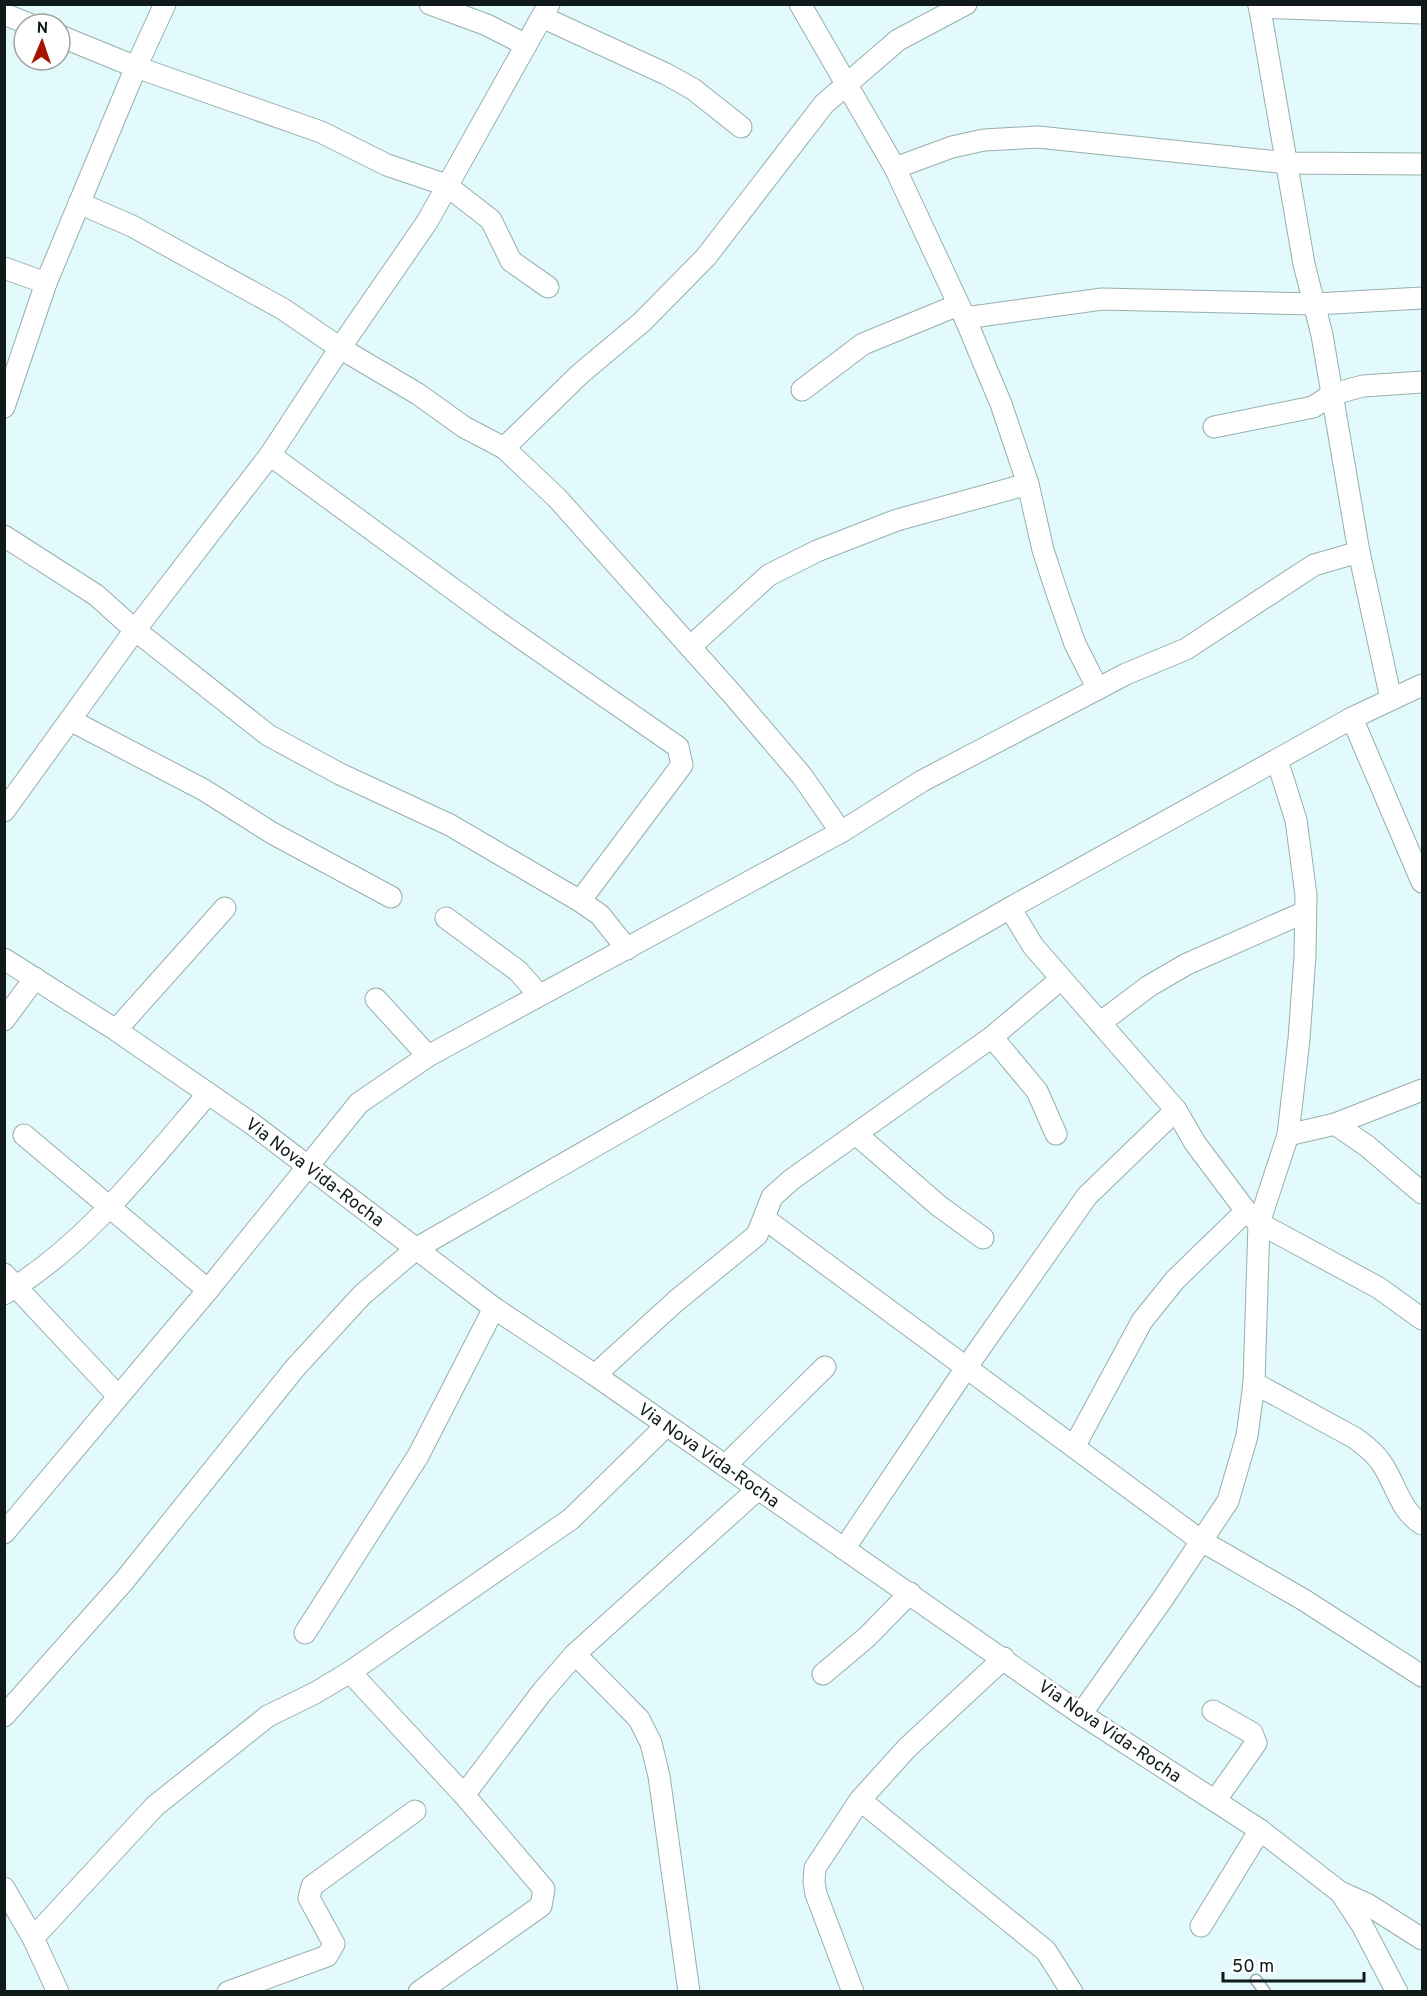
<svg xmlns="http://www.w3.org/2000/svg" width="1427" height="1996" font-family="Overpass,sans-serif">
  <style>
    .lines { fill: none; stroke-linecap: round; stroke-linejoin: round }
    .service-casing { stroke: #97aeaf; stroke-width: 13 }
    .minor-casing { stroke: #97aeaf; stroke-width: 23 }
    .service { stroke: #fff; stroke-width: 10 }
    .minor { stroke: #fff; stroke-width: 21 }
    .labels { text-anchor: middle; stroke-width: 6; stroke-linejoin: round; paint-order: stroke }
    .street-label { font-size: 18px; fill: #111a1a; stroke: #fff }
  </style>
  <rect width="100%" height="100%" fill="#e2fafb"/>
  <g class="lines">
    <defs>
      <polyline id="service" points="1256,1980 1265,1992"/>
      <g id="minor">
        <polyline points="430,4 487,25 526,45"/>
        <polyline points="800,4 895,168 965,318 1001,404 1028,484 1043,550 1057,593 1075,644 1098,689"/>
        <polyline points="1259,4 1304,264 1322,335 1359,552 1391,699"/>
        <polyline points="1259,7 1422,13"/>
        <polyline points="4,14 29,24"/>
        <polyline points="542,17 666,74 693,89 741,127"/>
        <polyline points="60,36 136,67 321,132 387,165 446,185 491,220 511,261 548,287"/>
        <polyline points="895,168 952,147 984,140 1038,137 1288,163 1422,164"/>
        <polyline points="79,203 132,226 283,309 340,348 418,394 464,427 504,448 557,498 733,695 802,776 841,832"/>
        <polyline points="4,268 46,283"/>
        <polyline points="965,318 1102,299 1316,304 1422,298"/>
        <polyline points="802,390 863,344 958,305"/>
        <polyline points="4,407 46,283 136,67 165,4"/>
        <polyline points="1214,427 1313,407 1333,394 1363,386 1422,382"/>
        <polyline points="504,448 580,374 642,322 706,257 824,104 898,40 966,4"/>
        <polyline points="270,455 498,622 678,747 682,765 580,901"/>
        <polyline points="4,536 96,595 135,630 268,735 340,774 450,825 580,901 600,915 627,949"/>
        <polyline points="690,647 769,575 817,551 897,520 1028,484"/>
        <polyline points="1352,718 1422,882"/>
        <polyline points="70,720 204,790 272,833 391,897"/>
        <polyline points="4,811 135,630 270,455 340,348 427,222 549,4"/>
        <polyline points="1010,908 1033,946 1176,1110 1195,1143 1246,1211 1259,1223 1379,1288 1422,1319"/>
        <polyline points="446,918 518,971 539,995"/>
        <polyline points="4,959 116,1030 251,1123 494,1308 595,1375 1081,1714 1260,1830 1340,1892 1367,1904 1422,1939"/>
        <polyline points="376,999 428,1056"/>
        <polyline points="4,1020 35,978"/>
        <polyline points="1100,1023 1149,986 1187,964 1305,912"/>
        <polyline points="116,1030 225,908"/>
        <polyline points="992,1037 1037,1091 1056,1134"/>
        <polyline points="1335,1124 1367,1146 1422,1193"/>
        <polyline points="856,1134 939,1206 983,1238"/>
        <polyline points="24,1135 208,1290"/>
        <polyline points="1288,1135 1335,1124 1422,1090"/>
        <polyline points="765,1219 1200,1540 1304,1600 1422,1676"/>
        <polyline points="4,1274 118,1396"/>
        <path d="M4,1294C86,1245 146,1166 207,1095"/>
        <polyline points="595,1375 676,1301 757,1235 772,1197 791,1180 992,1037 1061,979"/>
        <path d="M1254,1383L1355,1438C1364,1445 1373,1451 1380,1461C1396,1482 1398,1509 1422,1524"/>
        <polyline points="1074,1447 1142,1321 1175,1280 1246,1211"/>
        <polyline points="725,1466 825,1367"/>
        <polyline points="4,1533 208,1290 359,1103 428,1056 841,832 922,781 1126,674 1186,649 1314,565 1359,552"/>
        <polyline points="844,1549 966,1368 1087,1196 1176,1110"/>
        <polyline points="305,1633 418,1456 494,1308"/>
        <polyline points="575,1654 639,1719 651,1743 659,1776 689,1992"/>
        <polyline points="350,1672 464,1795 544,1889 541,1906 419,1992"/>
        <polyline points="823,1674 867,1637 910,1593"/>
        <polyline points="1213,1711 1252,1733 1256,1743 1215,1801"/>
        <polyline points="1081,1714 1162,1600 1228,1501 1247,1436 1254,1383 1259,1223 1288,1135 1299,1039 1305,956 1306,895 1296,820 1277,760"/>
        <polyline points="4,1716 124,1581 295,1368 362,1295 417,1248 1010,908 1352,718 1422,685"/>
        <polyline points="464,1795 542,1692 575,1654 758,1489"/>
        <polyline points="860,1800 1046,1951 1072,1992"/>
        <polyline points="4,1888 33,1938 58,1992"/>
        <polyline points="1341,1893 1362,1925 1397,1992"/>
        <polyline points="1201,1926 1260,1830"/>
        <polyline points="33,1938 155,1806 268,1716 315,1693 350,1672 571,1519 666,1426"/>
        <polyline points="228,1992 327,1956 334,1944 309,1898 312,1886 415,1811"/>
        <polyline points="853,1992 816,1894 814,1882 815,1868 860,1800 907,1748 1004,1658"/>
      </g>
    </defs>
    <!-- service casing -->
    <use href="#service" class="service-casing"/>
    <!-- minor casing -->
    <use href="#minor" class="minor-casing"/>
    <!-- service -->
    <use href="#service" class="service"/>
    <!-- minor -->
    <use href="#minor" class="minor"/>
  </g>
  <g class="labels">
    <!-- street labels -->
    <g class="street-label">
      <text transform="translate(315 1172) rotate(37)" y="6">Via Nova Vida-Rocha</text>
      <text transform="translate(709 1455) rotate(35)" y="6">Via Nova Vida-Rocha</text>
      <text transform="translate(1110 1731) rotate(34)" y="6">Via Nova Vida-Rocha</text>
    </g>
  </g>
  <!-- border -->
  <rect width="1427" height="1996" fill="none" stroke="#111a1a" stroke-width="12"/>
  <!-- north arrow -->
  <g transform="translate(42 42) rotate(2)"><circle r="28" fill="#ffffff" stroke="#a0a3a3" stroke-width="1.5"/>
  <path d="M0-4.5L10 22L0 15L-10 22Z" fill="#a61400"/>
  <text y="-9" font-size="16" font-weight="bold" text-anchor="middle" fill="#111a1a">N</text>
  </g>
  <!-- scale -->
  <path d="M1223 1972v9h141v-9" fill="none" stroke="#111a1a" stroke-width="3"/>
  <text x="1232" y="1972" font-size="18" fill="#111a1a" stroke="#ffffff" stroke-width="4.5" paint-order="stroke">50 m</text>
</svg>
